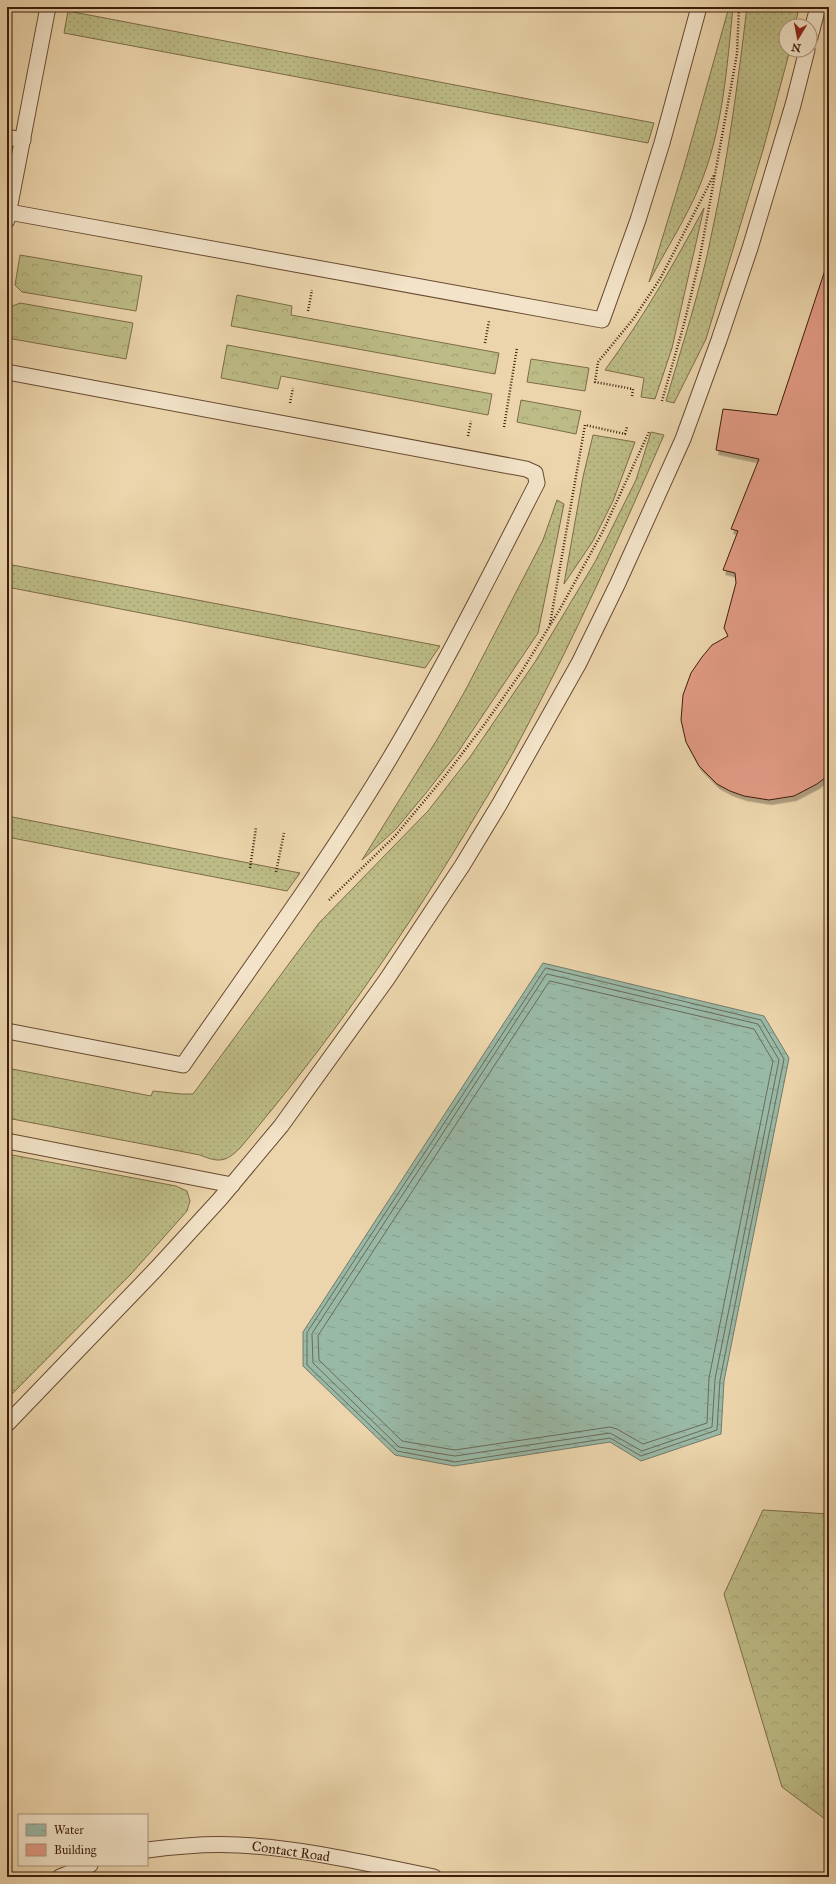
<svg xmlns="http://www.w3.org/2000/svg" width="836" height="1884" font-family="'IM FELL Great Primer',serif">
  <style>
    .grass { fill: url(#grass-dots); stroke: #7d6c48 }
    .forest { fill: url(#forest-crowns); stroke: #7d6c48 }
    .water { fill: url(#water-ripples); stroke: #747a68 }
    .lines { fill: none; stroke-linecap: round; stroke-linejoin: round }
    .shore { stroke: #6b6a58; stroke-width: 1 }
    .building { fill: #e29b85; stroke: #3d1c0a; filter: url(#shadow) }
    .lane-casing { stroke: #694a32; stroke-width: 17 }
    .path { stroke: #3d1c0a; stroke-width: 2.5; stroke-dasharray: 1 2; stroke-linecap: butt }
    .lane { stroke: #f3e4c9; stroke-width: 15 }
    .labels { text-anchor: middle; stroke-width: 3; stroke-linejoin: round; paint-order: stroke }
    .street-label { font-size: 14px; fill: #3d1c0a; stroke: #f3e4c9 }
  </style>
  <defs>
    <pattern id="grass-dots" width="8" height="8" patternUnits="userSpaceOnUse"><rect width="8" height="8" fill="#bdbc86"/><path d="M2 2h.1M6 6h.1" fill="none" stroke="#a3a172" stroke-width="1.8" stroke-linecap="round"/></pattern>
    <pattern id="forest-crowns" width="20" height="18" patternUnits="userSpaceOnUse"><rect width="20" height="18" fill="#bdbc86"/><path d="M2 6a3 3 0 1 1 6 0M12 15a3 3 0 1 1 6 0" fill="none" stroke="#a3a172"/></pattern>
    <pattern id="water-ripples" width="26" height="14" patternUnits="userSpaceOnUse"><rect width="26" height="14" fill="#99b9a7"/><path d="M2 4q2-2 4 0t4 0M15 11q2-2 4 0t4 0" fill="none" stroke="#859e8e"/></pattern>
    <filter id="shadow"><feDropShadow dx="2.5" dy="4.5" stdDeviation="0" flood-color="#0004"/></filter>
  </defs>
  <rect width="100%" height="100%" fill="#ecd5ac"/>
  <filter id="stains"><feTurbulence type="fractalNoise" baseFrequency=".005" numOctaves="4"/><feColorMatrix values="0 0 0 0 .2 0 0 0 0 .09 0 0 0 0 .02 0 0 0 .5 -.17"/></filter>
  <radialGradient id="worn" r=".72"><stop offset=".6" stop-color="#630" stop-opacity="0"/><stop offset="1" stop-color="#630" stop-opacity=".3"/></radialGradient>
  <!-- grass -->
  <g class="grass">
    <path d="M729,7H733C727,67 723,129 700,185C687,217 665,251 649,282L684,167Z"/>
    <path d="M747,7H799L795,26H786V50H790L763,150L706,339L674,403L666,401C682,345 701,289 712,232C728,158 738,82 747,7Z"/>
    <polygon points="68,11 654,123 648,143 64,33"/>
    <path d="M704,208L672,348L655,399L641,397L644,378L605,370C643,318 674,264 704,208Z"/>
    <path d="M651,432L664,435C620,536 575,637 523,734C510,760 494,785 479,810C409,929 330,1042 240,1148C226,1162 219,1163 200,1155L7,1118V1068L151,1096L153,1091L181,1094H193L319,923L428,811L470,757L535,662L595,562L636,480Z"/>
    <polygon points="593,435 635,442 613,501 593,541 564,584 583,477"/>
    <polygon points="557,500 564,504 538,633 458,752 426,793 396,829 362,860 438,738 465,691 543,540"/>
    <polygon points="7,564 440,646 425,668 7,587"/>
    <polygon points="7,816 300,873 287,891 7,837"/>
    <polygon points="7,1154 176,1186 187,1191 190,1201 187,1211 131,1274 7,1399"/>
  </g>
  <!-- forest -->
  <g class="forest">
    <polygon points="20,255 142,276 136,311 22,292 15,285"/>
    <polygon points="237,295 292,306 291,315 499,353 495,374 231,326"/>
    <polygon points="20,303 133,323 126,359 7,338 7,324 10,307"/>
    <polygon points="227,345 492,394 488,415 281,376 278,389 221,378"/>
    <polygon points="531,359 589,368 585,391 527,382"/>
    <polygon points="521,400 581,411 576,434 517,422"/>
    <polygon points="763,1510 829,1514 829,1822 782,1787 724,1594"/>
  </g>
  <!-- water -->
  <polygon class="water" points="543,963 764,1016 789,1058 724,1381 721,1434 641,1461 610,1442 454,1466 395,1455 303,1366 303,1332"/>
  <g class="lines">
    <!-- shore -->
    <g class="shore">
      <polygon points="546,968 761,1020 784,1059 720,1380 717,1430 641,1456 610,1438 455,1462 397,1451 307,1365 307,1333"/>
      <polygon points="547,974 758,1024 779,1060 715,1379 712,1427 642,1451 610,1433 455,1456 399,1447 313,1363 312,1334"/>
      <polygon points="550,981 754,1029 773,1061 709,1378 707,1423 643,1444 617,1429 610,1427 455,1450 402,1441 319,1360 318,1336"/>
    </g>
  </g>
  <!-- building -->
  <polygon class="building" points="829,258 829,775 817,784 794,796 769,800 744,796 730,791 717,784 699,766 686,742 681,720 683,695 691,673 702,657 712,645 728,636 724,628 736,583 735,573 723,570 738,531 731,529 759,459 716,450 723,409 777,415"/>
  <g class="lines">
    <defs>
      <g id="lane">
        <polyline points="810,37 818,7"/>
        <polyline points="7,137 23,140"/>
        <polyline points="9,212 602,320 638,220 662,143 699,7"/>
        <polyline points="7,220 48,7"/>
        <path d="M7,372L526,469L535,473L537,483C487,581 438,679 381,773C320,873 250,968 183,1065L7,1031"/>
        <polyline points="7,1141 232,1185"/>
        <polyline points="7,1424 156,1269 220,1199 281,1126 387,979 462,866 499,805 579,663 618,583 683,439 719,340 750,248 793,105 807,50"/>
        <path d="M147,1850C177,1846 208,1843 238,1845C304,1848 369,1864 434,1877"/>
        <polyline points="60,1877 90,1865"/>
      </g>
    </defs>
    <!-- lane casing -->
    <use href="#lane" class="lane-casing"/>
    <!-- path -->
    <g class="path">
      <polyline points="308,311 312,290"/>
      <polyline points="485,343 489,321"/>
      <polyline points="632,396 633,389 595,382 598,362 634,318 660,279 714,175"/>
      <polyline points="662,401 684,324 699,262 737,54 739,7"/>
      <polyline points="290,403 293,388"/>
      <polyline points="504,427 517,348"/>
      <polyline points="468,436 471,421"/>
      <polyline points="550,624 585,425 625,434 627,427"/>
      <polyline points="250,868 256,828"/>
      <polyline points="276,872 284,833"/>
      <polyline points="329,900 395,836 445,776 484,725 522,671 560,609 603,531 649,432"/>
    </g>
    <!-- lane -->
    <use href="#lane" class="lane"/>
  </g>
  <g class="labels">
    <!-- street labels -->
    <g class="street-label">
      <text transform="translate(291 1851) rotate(8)" y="5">Contact Road</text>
    </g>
  </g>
  <!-- margin -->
  <rect width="836" height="1884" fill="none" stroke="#ecd5ac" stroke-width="24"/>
  <rect x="8" y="8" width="820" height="1868" fill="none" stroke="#3d1c0a" stroke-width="2"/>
  <rect x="12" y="12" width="812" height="1860" fill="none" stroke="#3d1c0a"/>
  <!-- legend -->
  <rect x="18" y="1814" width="130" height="52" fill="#f3e4c9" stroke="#aa947d"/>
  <rect x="26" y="1824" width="20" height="12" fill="url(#water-ripples)" stroke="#aa947d"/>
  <text x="54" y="1834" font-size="12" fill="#3d1c0a">Water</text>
  <rect x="26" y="1844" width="20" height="12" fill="#e29b85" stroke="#aa947d"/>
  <text x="54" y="1854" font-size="12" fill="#3d1c0a">Building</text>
  <!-- north arrow -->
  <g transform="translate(798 38) rotate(190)"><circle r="19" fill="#f3e4c9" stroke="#aa947d"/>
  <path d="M0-3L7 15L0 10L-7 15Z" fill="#8f2418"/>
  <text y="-6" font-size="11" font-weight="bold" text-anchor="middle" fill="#3d1c0a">N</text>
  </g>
  <rect width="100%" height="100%" filter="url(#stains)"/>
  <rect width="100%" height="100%" fill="url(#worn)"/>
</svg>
